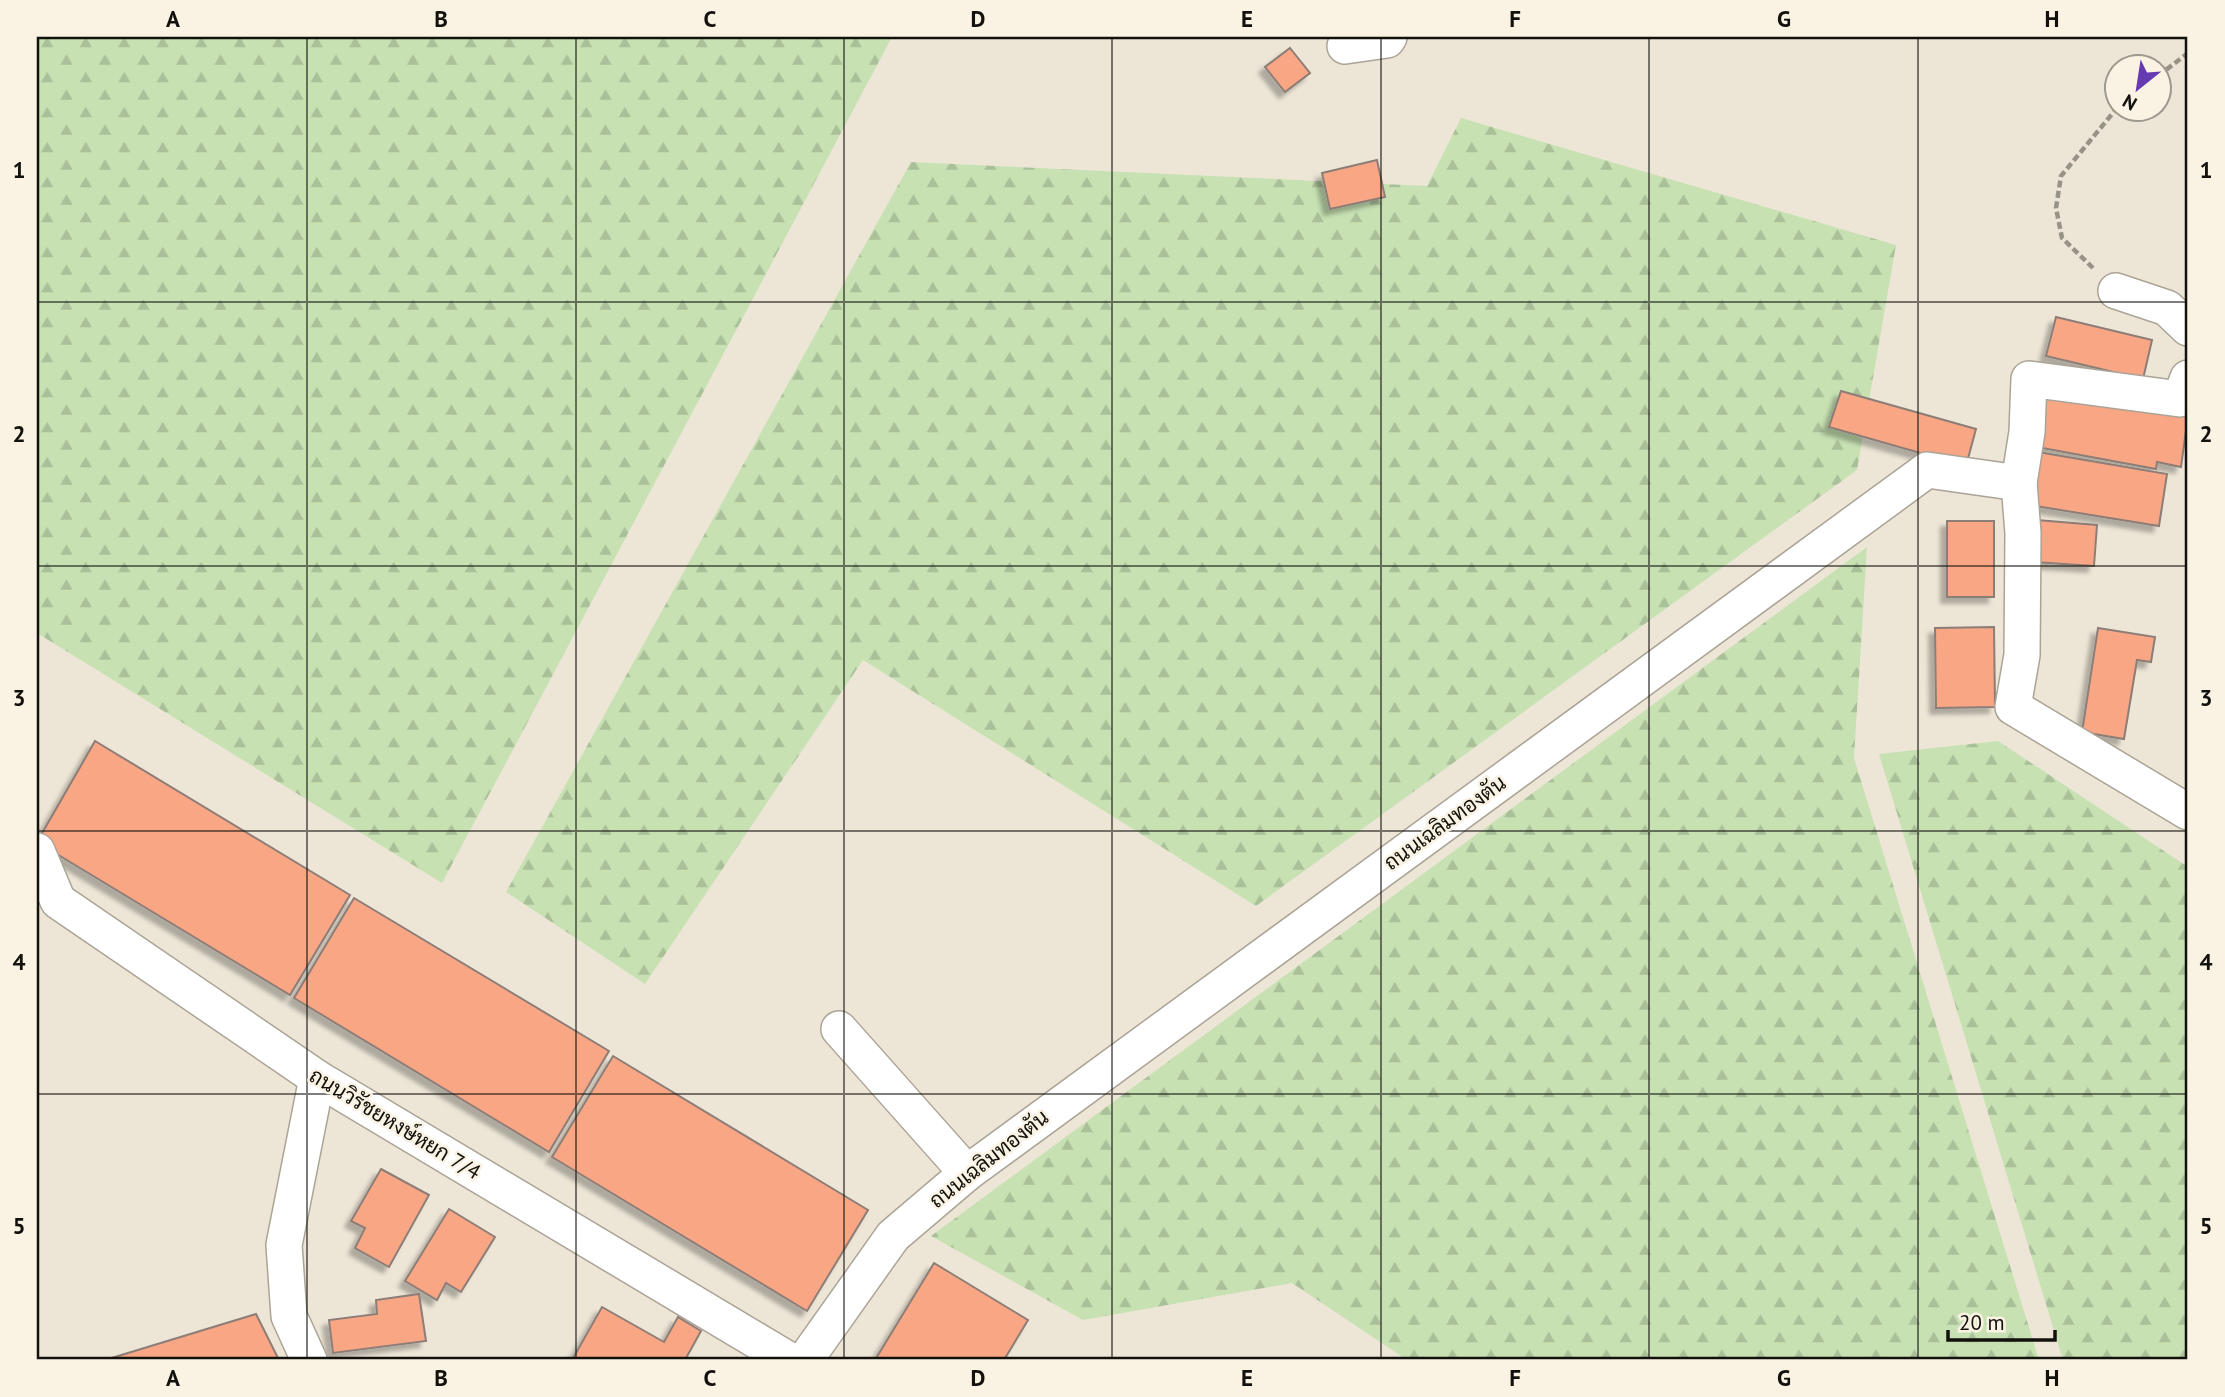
<svg xmlns="http://www.w3.org/2000/svg" width="2225" height="1397" font-family="'PT Sans',Sarabun,sans-serif">
  <style>
    .forest { fill: url(#forest-firs) }
    .building { fill: #f9a685; stroke: #8d7d77; stroke-width: 2; filter: url(#shadow) }
    .lines { fill: none; stroke-linecap: round; stroke-linejoin: round }
    .minor-casing { stroke: #aba496; stroke-width: 38 }
    .path { stroke: #989387; stroke-width: 4.5; stroke-dasharray: 7 3.5; stroke-linecap: butt }
    .minor { stroke: #fff; stroke-width: 35 }
    .grid { fill: none; stroke: #13110c; stroke-width: 2; stroke-opacity: 0.55 }
    .labels { text-anchor: middle; stroke-width: 5; stroke-linejoin: round; paint-order: stroke }
    .street-label { font-size: 21px; fill: #13110c; stroke: #faf3e4 }
    .neatline { fill: none; stroke: #13110c; stroke-width: 2.5 }
    .grid-label { font-size: 23px; text-anchor: middle; font-weight: bold; fill: #13110c }
  </style>
  <defs>
    <pattern id="forest-firs" width="22" height="20" patternUnits="userSpaceOnUse" patternTransform="scale(1.75)"><rect width="22" height="20" fill="#c7e1b3"/><path d="M5 1l3.5 6h-7zM16 11l3.5 6h-7z" fill="#aac099"/></pattern>
    <filter id="shadow"><feDropShadow dx="-6" dy="6" stdDeviation="2" flood-color="#0004"/></filter>
  </defs>
  <rect width="100%" height="100%" fill="#ede6d7"/>
  <!-- forest -->
  <g class="forest">
    <polygon points="37,37 892,37 442,883 37,633"/>
    <polygon points="1461,118 1896,245 1857,470 1256,906 863,660 645,984 506,892 911,162 1427,186"/>
    <polygon points="1867,547 1854,758 2039,1360 1407,1360 1292,1283 1083,1320 931,1236"/>
    <polygon points="1998,741 2188,867 2188,1360 2063,1360 1879,754"/>
  </g>
  <!-- building -->
  <g class="building">
    <polygon points="1290,48 1310,73 1285,92 1265,67"/>
    <polygon points="1377,160 1385,197 1330,209 1322,173"/>
    <polygon points="2056,317 2152,340 2143,379 2046,356"/>
    <polygon points="2047,390 2188,416 2181,467 2157,462 2156,469 2037,447"/>
    <polygon points="1841,391 1976,429 1966,466 1829,427"/>
    <polygon points="2038,452 2167,474 2159,526 2030,505"/>
    <polygon points="2037,520 2097,525 2094,566 2034,562"/>
    <rect x="1947" y="521" width="47" height="76"/>
    <polygon points="1994,627 1995,707 1936,708 1935,628"/>
    <polygon points="2098,628 2155,637 2151,662 2137,660 2124,739 2082,732"/>
    <polygon points="95,741 350,895 290,995 37,842"/>
    <polygon points="354,898 609,1051 549,1152 294,998"/>
    <polygon points="613,1056 868,1210 807,1311 552,1157"/>
    <polygon points="381,1169 429,1195 389,1267 355,1248 365,1228 351,1221"/>
    <polygon points="449,1209 495,1237 461,1292 446,1283 437,1300 405,1281"/>
    <polygon points="934,1263 1028,1320 1004,1360 875,1360"/>
    <polygon points="419,1294 426,1341 333,1353 329,1320 377,1314 376,1300"/>
    <polygon points="602,1307 664,1342 678,1317 701,1331 686,1358 690,1360 572,1360"/>
    <polygon points="256,1314 279,1360 105,1360"/>
  </g>
  <g class="lines">
    <defs>
      <g id="minor">
        <polyline points="1345,46 1387,40 1389,37"/>
        <polyline points="2116,291 2167,308 2188,328"/>
        <polyline points="2188,378 2180,399 2029,379 2027,432 2019,483 2023,533 2022,655 2013,707 2188,812"/>
        <polyline points="37,851 58,901 317,1078 789,1360"/>
        <polyline points="839,1029 967,1173"/>
        <polyline points="309,1360 289,1316 284,1245 317,1078"/>
        <polyline points="805,1360 893,1236 967,1173 1927,470 2019,483"/>
      </g>
    </defs>
    <!-- minor casing -->
    <use href="#minor" class="minor-casing"/>
    <!-- path -->
    <g class="path">
      <polyline points="2158,76 2188,53"/>
      <polyline points="2093,268 2062,238 2056,208 2061,176 2117,108"/>
    </g>
    <!-- minor -->
    <use href="#minor" class="minor"/>
  </g>
  <!-- grid -->
  <path class="grid" d="M307,37V1360M576,37V1360M844,37V1360M1112,37V1360M1381,37V1360M1649,37V1360M1918,37V1360M37,302H2188M37,566H2188M37,831H2188M37,1094H2188"/>
  <g class="labels">
    <!-- street labels -->
    <g class="street-label">
      <text transform="translate(1445 823) rotate(-36)" y="7">ถนนเฉลิมทองตัน</text>
      <text transform="translate(395 1124) rotate(31)" y="7">ถนนวิรัชยหงษ์หยก 7/4</text>
      <text transform="translate(989 1159) rotate(-38)" y="7">ถนนเฉลิมทองตัน</text>
    </g>
  </g>
  <!-- border -->
  <rect width="2225" height="1397" fill="none" stroke="#faf3e4" stroke-width="77"/>
  <!-- north arrow -->
  <g transform="translate(2138 88) rotate(210)"><circle r="33" fill="#faf3e4" stroke="#9e998e" stroke-width="2"/>
  <path d="M0-5L12 26L0 18L-12 26Z" fill="#653ab2"/>
  <text y="-10" font-size="19" font-weight="bold" text-anchor="middle" fill="#13110c">N</text>
  </g>
  <!-- scale -->
  <path d="M1948 1330v10h107v-10" fill="none" stroke="#13110c" stroke-width="3.5"/>
  <text x="1959" y="1330" font-size="21" fill="#13110c" stroke="#faf3e4" stroke-width="5" paint-order="stroke">20 m</text>
  <rect x="38" y="38" width="2148" height="1320" class="neatline"/>
  <g class="grid-label">
    <text x="173" y="27">A</text>
    <text x="441" y="27">B</text>
    <text x="710" y="27">C</text>
    <text x="978" y="27">D</text>
    <text x="1247" y="27">E</text>
    <text x="1515" y="27">F</text>
    <text x="1784" y="27">G</text>
    <text x="2052" y="27">H</text>
    <text x="19" y="178">1</text>
    <text x="2206" y="178">1</text>
    <text x="19" y="442">2</text>
    <text x="2206" y="442">2</text>
    <text x="19" y="706">3</text>
    <text x="2206" y="706">3</text>
    <text x="19" y="970">4</text>
    <text x="2206" y="970">4</text>
    <text x="19" y="1234">5</text>
    <text x="2206" y="1234">5</text>
    <text x="173" y="1386">A</text>
    <text x="441" y="1386">B</text>
    <text x="710" y="1386">C</text>
    <text x="978" y="1386">D</text>
    <text x="1247" y="1386">E</text>
    <text x="1515" y="1386">F</text>
    <text x="1784" y="1386">G</text>
    <text x="2052" y="1386">H</text>
  </g>
</svg>
